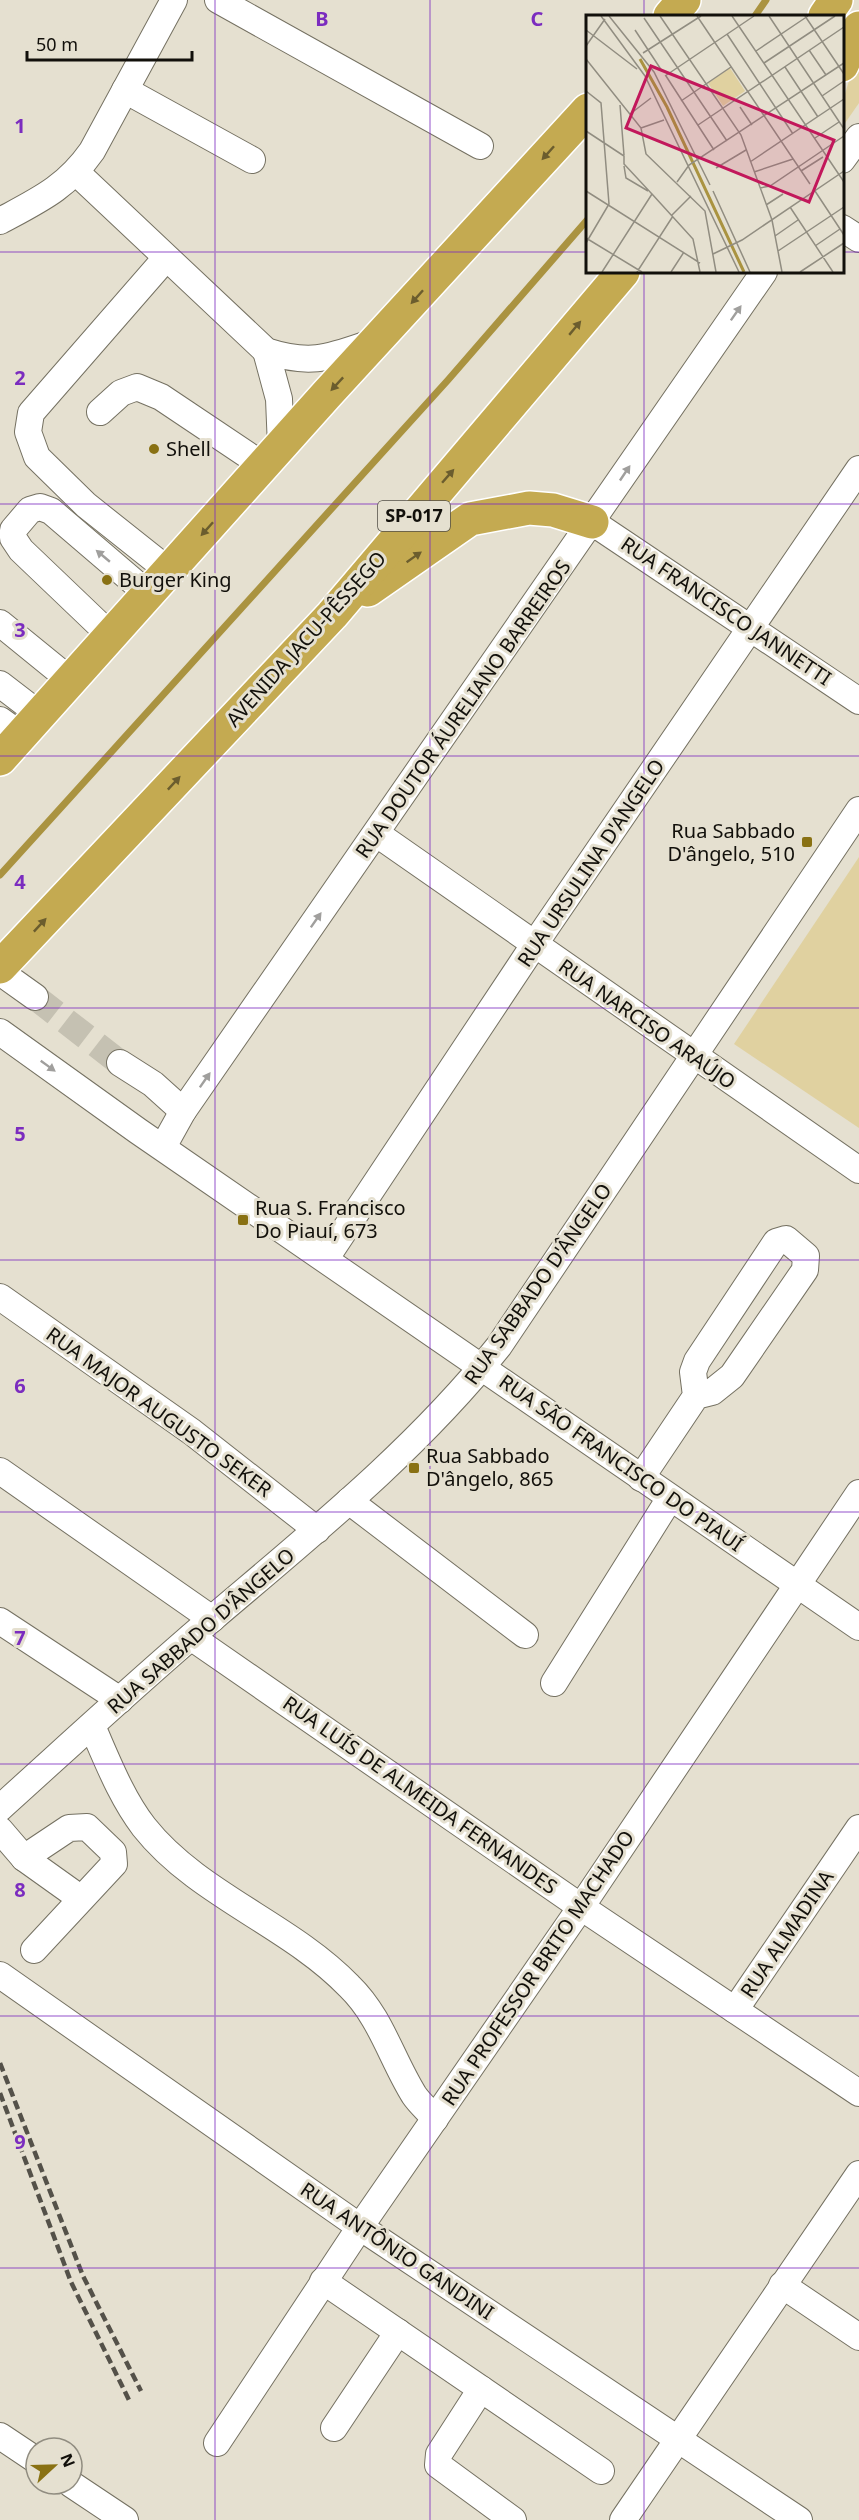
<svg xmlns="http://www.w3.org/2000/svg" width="859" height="2520" font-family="'Noto Sans',sans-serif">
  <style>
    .green { fill: #e0d1a0 }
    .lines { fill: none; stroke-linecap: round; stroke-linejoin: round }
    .stream { stroke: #aa9340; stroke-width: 7 }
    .minor-tunnel { stroke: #c5c1b2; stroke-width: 26; stroke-dasharray: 26 13; stroke-linecap: butt }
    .minor-casing { stroke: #757162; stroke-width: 28 }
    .highway-casing { stroke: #fff; stroke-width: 36 }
    .minor { stroke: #fff; stroke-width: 26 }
    .highway { stroke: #c4aa51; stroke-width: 33 }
    .rail { stroke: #545149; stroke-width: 4.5; stroke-dasharray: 9 4.5; stroke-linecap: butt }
    .oneway { fill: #6b5d2e }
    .oneway2 { fill: #a09f9d }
    .grid { fill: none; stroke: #7b2cbf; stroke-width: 1.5; stroke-opacity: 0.55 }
    .poi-dot { fill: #897113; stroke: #e5e0d0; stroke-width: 2 }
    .labels { text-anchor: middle; stroke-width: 6; stroke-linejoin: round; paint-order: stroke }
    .shield { fill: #e5e0d0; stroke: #514e46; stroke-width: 1.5 }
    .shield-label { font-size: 18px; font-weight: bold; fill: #12100b }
    .poi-label { font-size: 20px; fill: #12100b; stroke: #e5e0d0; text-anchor: start }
    .street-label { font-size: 20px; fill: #12100b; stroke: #e5e0d0 }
    .inset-river { fill: none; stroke: #aa9340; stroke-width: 3 }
    .inset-road { fill: none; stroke: #918d81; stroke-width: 1.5 }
    .view { fill: #c2185b; fill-opacity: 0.15; stroke: #c2185b; stroke-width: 3 }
    .inset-edge { fill: none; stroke: #12100b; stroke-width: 3 }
    .grid-label { font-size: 20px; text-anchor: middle; font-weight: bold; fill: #7b2cbf; stroke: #e5e0d0; stroke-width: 6; stroke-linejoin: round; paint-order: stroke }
  </style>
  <rect width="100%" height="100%" fill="#e5e0d0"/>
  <!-- green -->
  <g class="green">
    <polygon points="859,49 859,103 843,126 843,100"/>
    <polygon points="859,857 859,1128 734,1044"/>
  </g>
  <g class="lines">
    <!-- stream -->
    <g class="stream">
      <polyline points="755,16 766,0"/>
      <polyline points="0,875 448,380 588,219"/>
    </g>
    <!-- minor-tunnel -->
    <polyline class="minor-tunnel" points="35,997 120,1063"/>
    <defs>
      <g id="minor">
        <polyline points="218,0 480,146"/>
        <polyline points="125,90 252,160"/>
        <polyline points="842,160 859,137"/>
        <path d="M77,173L266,351C312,366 330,357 374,342"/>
        <path d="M0,221C39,200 66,188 92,151L174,0"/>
        <polyline points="842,228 859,239"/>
        <polyline points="166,258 31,413 28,432 37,457 86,505 169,571"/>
        <polyline points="266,351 279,399 281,447"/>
        <polyline points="100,412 121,393 137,387 161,397 264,466"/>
        <polyline points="592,522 859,701"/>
        <polyline points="0,623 70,680"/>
        <polyline points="110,635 21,550 13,538 13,530 30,510 40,507 51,511 148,594"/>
        <polyline points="0,684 39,714"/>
        <polyline points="0,720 21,735"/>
        <polyline points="377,834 859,1170"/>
        <polyline points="0,972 35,997"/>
        <polyline points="0,1032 138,1131 859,1627"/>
        <polyline points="120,1063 153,1084 183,1111"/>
        <polyline points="163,1147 183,1111 764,272"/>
        <polyline points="326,1258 534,945 859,469"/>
        <polyline points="0,1297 192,1432 317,1530"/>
        <polyline points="0,1471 212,1619"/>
        <polyline points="641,1478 696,1396 693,1372 697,1361 776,1242 786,1239 806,1256 805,1270 732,1376 712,1392 696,1396"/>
        <polyline points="349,1501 525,1635"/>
        <polyline points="0,1621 120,1700"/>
        <polyline points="191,1637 581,1907 859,2093"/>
        <polyline points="554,1683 670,1498"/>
        <path d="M92,1726C107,1760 121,1797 144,1827C198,1895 289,1924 349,1986C381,2017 391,2058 414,2095C420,2104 429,2111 435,2119"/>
        <path d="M0,1808C71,1744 141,1679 214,1617C314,1532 417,1449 499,1346L859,810"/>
        <polyline points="0,1830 24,1858 80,1898"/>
        <polyline points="24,1858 69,1828 87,1827 113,1852 114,1864 34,1950"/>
        <polyline points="0,1975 360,2227 799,2520"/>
        <polyline points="735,2010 859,1828"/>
        <polyline points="323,2281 601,2471"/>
        <polyline points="782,2285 859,2337"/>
        <polyline points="481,2389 439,2454 438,2465 513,2520"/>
        <polyline points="334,2428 398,2332"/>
        <polyline points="0,2436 36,2460"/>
        <polyline points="217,2443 360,2227 581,1907 859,1493"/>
        <polyline points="71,2484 125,2520"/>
        <polyline points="623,2520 859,2174"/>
      </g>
      <g id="highway">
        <polyline points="670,16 684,0"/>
        <polyline points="825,16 836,0"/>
        <polyline points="842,65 859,28"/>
        <polyline points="368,590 470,519 529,508 553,510 592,522"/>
        <polyline points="0,759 327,394 588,110"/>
        <polyline points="0,967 332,615 623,272"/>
      </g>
    </defs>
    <!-- minor casing -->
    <use href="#minor" class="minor-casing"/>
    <!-- highway casing -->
    <use href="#highway" class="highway-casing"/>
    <!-- minor -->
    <use href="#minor" class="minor"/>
    <!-- highway -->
    <use href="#highway" class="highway"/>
    <!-- rail -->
    <g class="rail">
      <polyline points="0,2063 83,2276 141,2391"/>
      <polyline points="0,2093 71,2282 129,2400"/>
    </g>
  </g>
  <!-- one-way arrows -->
  <defs><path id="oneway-solid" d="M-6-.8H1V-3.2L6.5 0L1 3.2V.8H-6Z" transform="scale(1.5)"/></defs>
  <g class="oneway">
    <use href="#oneway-solid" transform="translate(548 153) rotate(132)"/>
    <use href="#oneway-solid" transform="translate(417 297) rotate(132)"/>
    <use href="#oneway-solid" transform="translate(575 328) rotate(-50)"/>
    <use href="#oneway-solid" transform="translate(337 384) rotate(133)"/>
    <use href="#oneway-solid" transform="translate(448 476) rotate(-49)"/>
    <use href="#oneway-solid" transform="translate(207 529) rotate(132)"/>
    <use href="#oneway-solid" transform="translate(414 557) rotate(-35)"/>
    <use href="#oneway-solid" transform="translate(174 783) rotate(-47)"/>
    <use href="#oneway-solid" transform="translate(40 925) rotate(-47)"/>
  </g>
  <g class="oneway2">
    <use href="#oneway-solid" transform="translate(736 313) rotate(-55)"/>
    <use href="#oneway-solid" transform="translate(625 473) rotate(-56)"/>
    <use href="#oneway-solid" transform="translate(103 556) rotate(-140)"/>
    <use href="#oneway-solid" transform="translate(316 920) rotate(-55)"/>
    <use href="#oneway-solid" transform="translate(48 1066) rotate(36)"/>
    <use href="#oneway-solid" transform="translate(205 1080) rotate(-55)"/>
  </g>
  <!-- grid -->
  <path class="grid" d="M215,0V2520M430,0V2520M644,0V16M0,252H588M842,252H859M644,272V2520M0,504H859M0,756H859M0,1008H859M0,1260H859M0,1512H859M0,1764H859M0,2016H859M0,2268H859"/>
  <!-- markers -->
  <g class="poi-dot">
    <circle cx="154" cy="449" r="6"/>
    <circle cx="107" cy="580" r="6"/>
    <rect x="801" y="836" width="12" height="12" rx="3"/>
    <rect x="237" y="1214" width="12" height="12" rx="3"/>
    <rect x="408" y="1462" width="12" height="12" rx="3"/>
  </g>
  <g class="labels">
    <!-- shield labels -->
    <rect class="shield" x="378" y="501" width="72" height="30" rx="4.5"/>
    <g class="shield-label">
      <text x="414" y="522">SP-017</text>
    </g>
    <!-- poi labels -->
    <g class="poi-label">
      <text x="166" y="456">Shell</text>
      <text x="119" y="587">Burger King</text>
      <text x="795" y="838" text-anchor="end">Rua Sabbado<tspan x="795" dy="23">D'ângelo, 510</tspan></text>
      <text x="255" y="1215">Rua S. Francisco<tspan x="255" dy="23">Do Piauí, 673</tspan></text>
      <text x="426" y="1463">Rua Sabbado<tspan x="426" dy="23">D'ângelo, 865</tspan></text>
    </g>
    <!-- street labels -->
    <g class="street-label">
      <text transform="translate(726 611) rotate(34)" y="7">RUA FRANCISCO JANNETTI</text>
      <text transform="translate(306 639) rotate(-48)" y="7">AVENIDA JACU-PÊSSEGO</text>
      <text transform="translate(463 709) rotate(-55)" y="7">RUA DOUTOR ÁURELIANO BARREIROS</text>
      <text transform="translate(591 863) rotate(-56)" y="7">RUA URSULINA D'ANGELO</text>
      <text transform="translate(647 1024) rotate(35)" y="7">RUA NARCISO ARAÚJO</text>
      <text transform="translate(538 1284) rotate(-55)" y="7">RUA SABBADO D'ÂNGELO</text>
      <text transform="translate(159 1412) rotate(36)" y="7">RUA MAJOR AUGUSTO SEKER</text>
      <text transform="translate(621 1463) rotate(35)" y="7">RUA SÃO FRANCISCO DO PIAUÍ</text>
      <text transform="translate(201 1631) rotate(-41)" y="7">RUA SABBADO D'ÂNGELO</text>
      <text transform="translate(420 1795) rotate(35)" y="7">RUA LUÍS DE ALMEIDA FERNANDES</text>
      <text transform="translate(787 1934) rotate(-56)" y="7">RUA ALMADINA</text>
      <text transform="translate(538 1968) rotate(-56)" y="7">RUA PROFESSOR BRITO MACHADO</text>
      <text transform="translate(397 2251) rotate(34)" y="7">RUA ANTÔNIO GANDINI</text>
    </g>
  </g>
  <!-- overview -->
  <g transform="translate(586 15)">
    <rect width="258" height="258" fill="#e5e0d0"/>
    <path d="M144,53L159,76L137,91L122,68Z" fill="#e0d1a0"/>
    <path class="inset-river" d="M54,44L81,92L158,257"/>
    <path class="inset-road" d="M15,1L59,61L153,257M23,1L68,57L124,170M74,1L155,120L186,205L196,257M111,1L224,169M146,1L258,167M183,1L258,114M219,1L258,59M58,3L141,126M0,15L51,54M49,15L76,56M141,19L207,119M0,31L19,4M223,35L240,60M170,36L222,1M57,38L115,1M0,44L55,113L60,139L119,196L130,257M178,48L249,1M199,52L232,102M79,61L168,1M80,61L128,135M0,76L15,88L23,189L0,228M236,81L258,66M95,86L145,52M34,90L38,140M154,92L166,110M44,99L65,83M112,110L258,12M55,113L78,105M0,116L38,141V149L66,179L16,257M229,123L253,107M164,147L258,84M38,151L40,163L62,176M130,153L160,135M215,156L237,142M168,157L207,144M91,167L103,150L258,48M174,173L184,171L258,121M0,176L114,248M127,176L164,257M229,176L258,220M66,179L107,224L114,257M180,190L197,179M204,192L247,257M86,200L105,181M189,221L212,205M0,223L56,257M229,231L254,214M192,236L258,192M127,239L156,225L258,156M51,257L87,201M85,257L98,237M214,257L258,228"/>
    <path class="view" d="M65,51L248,125L223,187L40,113Z"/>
    <rect width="258" height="258" class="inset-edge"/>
  </g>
  <g class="grid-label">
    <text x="322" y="26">B</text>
    <text x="537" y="26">C</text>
    <text x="20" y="133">1</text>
    <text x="20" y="385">2</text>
    <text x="20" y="637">3</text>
    <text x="20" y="889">4</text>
    <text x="20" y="1141">5</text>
    <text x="20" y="1393">6</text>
    <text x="20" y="1645">7</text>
    <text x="20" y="1897">8</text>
    <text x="20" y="2149">9</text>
  </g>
  <!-- north arrow -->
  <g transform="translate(54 2466) rotate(68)"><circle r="28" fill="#e5e0d0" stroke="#918d81" stroke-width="1.5"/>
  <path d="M0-4.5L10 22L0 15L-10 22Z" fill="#897113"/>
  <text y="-9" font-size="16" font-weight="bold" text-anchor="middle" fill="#12100b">N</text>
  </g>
  <!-- scale -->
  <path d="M27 51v9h165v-9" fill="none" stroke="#12100b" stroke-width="3"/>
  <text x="36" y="51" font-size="18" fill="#12100b" stroke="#e5e0d0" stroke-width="4.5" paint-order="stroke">50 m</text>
</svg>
